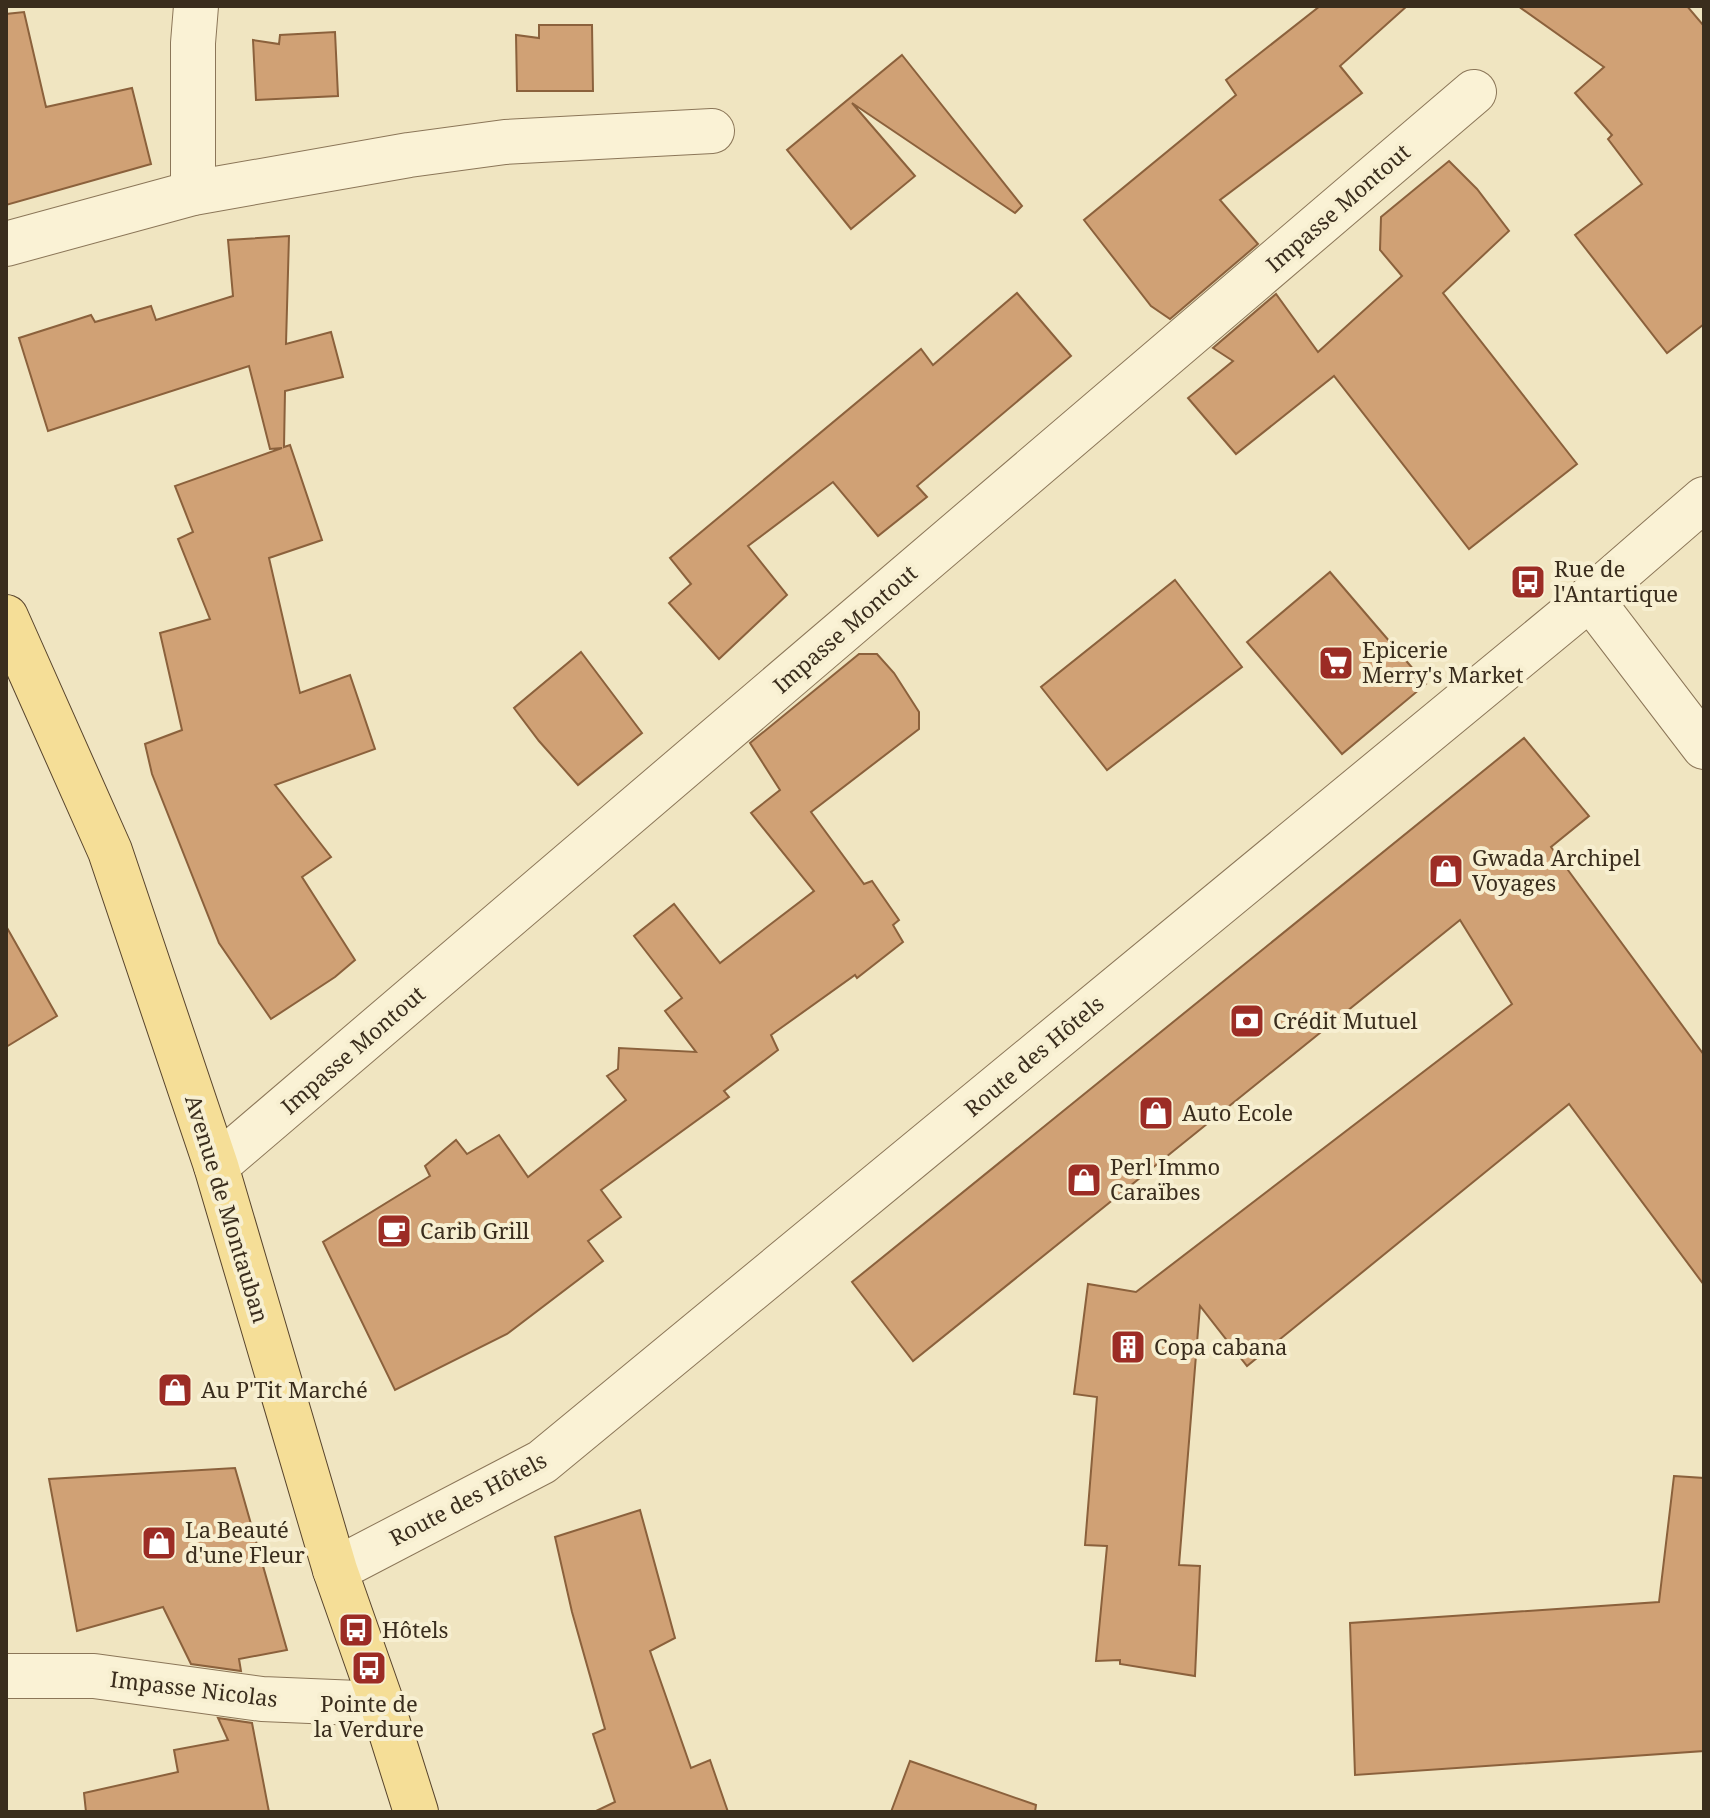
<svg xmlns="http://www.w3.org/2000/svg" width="1710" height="1818" font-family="'Noto Serif',serif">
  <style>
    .building { fill: #d0a175; stroke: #8b613c; stroke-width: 2 }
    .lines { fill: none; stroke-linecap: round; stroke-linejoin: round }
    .minor-casing { stroke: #8b7658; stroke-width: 46 }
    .major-casing { stroke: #58442c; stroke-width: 46 }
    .minor { stroke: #faf2d5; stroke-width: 44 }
    .major { stroke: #f5de97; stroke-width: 44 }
    .labels { text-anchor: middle; stroke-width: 8; stroke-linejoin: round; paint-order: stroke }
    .street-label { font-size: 22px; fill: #3a2d1d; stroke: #f7efd1 }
    .poi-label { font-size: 22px; fill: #3a2d1d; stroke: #f7efd1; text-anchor: start }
  </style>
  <rect width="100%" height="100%" fill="#f0e5c1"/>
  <!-- building -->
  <g class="building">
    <polygon points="1320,6 1407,6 1340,66 1362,93 1220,200 1258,244 1170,319 1151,306 1084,220 1236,95 1226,80"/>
    <polygon points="1518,6 1687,6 1704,26 1704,324 1667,353 1575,235 1642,184 1608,139 1612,135 1575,93 1604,67"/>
    <polygon points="24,12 46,107 132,88 151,164 6,205 6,14"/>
    <polygon points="539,25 592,25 593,91 517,91 516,35 539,38"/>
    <polygon points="335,32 338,96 256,100 253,40 279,44 280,35"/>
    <polygon points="902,55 1022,206 1015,213 852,103 915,176 851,229 787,150"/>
    <polygon points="1449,161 1477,189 1509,231 1443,293 1577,464 1469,549 1334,376 1236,454 1188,398 1233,361 1213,348 1276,294 1318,352 1402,276 1380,250 1381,217"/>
    <polygon points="289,236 286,344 331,332 343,377 285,391 284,447 290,445 322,540 269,558 300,693 350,675 375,749 275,785 331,857 302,877 355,960 335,977 271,1019 219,943 152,774 145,744 182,730 160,633 210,619 178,539 193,532 175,486 282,448 270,449 249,366 48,431 19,338 91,315 95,322 151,306 156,320 233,296 228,240"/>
    <polygon points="1017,293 1071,356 917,486 927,497 878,536 833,482 748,546 787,595 719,659 669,603 691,584 670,558 921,349 933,365"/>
    <polygon points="1330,572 1426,684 1342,754 1247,642"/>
    <polygon points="1175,580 1242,667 1107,770 1041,687"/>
    <polygon points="581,652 642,733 578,785 539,741 514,708"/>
    <polygon points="859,654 877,654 894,673 919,712 919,729 811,812 864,884 872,881 899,920 893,925 903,942 857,978 855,975 771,1035 778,1050 724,1091 729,1097 601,1190 621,1217 588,1241 603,1261 507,1334 395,1390 323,1242 430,1176 425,1166 456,1140 467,1154 499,1135 528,1177 626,1100 607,1076 618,1069 619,1048 696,1052 665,1011 682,998 634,936 674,904 720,963 814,891 751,813 780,790 750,743"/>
    <polygon points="1524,738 1589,816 1551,847 1704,1055 1704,1285 1569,1104 1247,1366 1200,1306 1179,1565 1200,1566 1195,1676 1120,1664 1120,1660 1096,1661 1107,1546 1085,1545 1097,1397 1074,1394 1088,1284 1136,1292 1512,1004 1460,920 913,1361 852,1282"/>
    <polygon points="6,926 57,1016 6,1047"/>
    <polygon points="235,1468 287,1650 239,1659 241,1671 191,1664 163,1607 77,1631 49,1479"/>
    <polygon points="1674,1476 1704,1478 1704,1751 1355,1775 1350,1623 1659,1602"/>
    <polygon points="640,1510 675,1638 650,1651 691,1768 710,1760 728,1812 594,1812 615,1802 593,1734 605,1729 572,1612 555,1537"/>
    <polygon points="218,1718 252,1723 269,1812 86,1812 84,1793 178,1772 174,1750 228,1740"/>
    <polygon points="910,1761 1036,1805 1035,1812 891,1812"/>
  </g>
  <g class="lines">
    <defs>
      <g id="minor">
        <polyline points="193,193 193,43 196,6"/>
        <polyline points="6,244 193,193 409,155 505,142 712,131"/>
        <polyline points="1590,598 1704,747"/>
        <polyline points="216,1166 1474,92"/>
        <polyline points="335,1570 542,1462 1590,598 1704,499"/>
        <polyline points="6,1676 94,1676 262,1699 382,1704"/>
      </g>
      <polyline id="major" points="6,617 110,851 216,1166 335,1570 382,1704 416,1812"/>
    </defs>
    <!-- minor casing -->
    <use href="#minor" class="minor-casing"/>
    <!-- major casing -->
    <use href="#major" class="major-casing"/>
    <!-- minor -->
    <use href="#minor" class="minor"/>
    <!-- major -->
    <use href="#major" class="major"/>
  </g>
  <!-- icons -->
  <defs>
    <symbol id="bus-square" viewBox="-11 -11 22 22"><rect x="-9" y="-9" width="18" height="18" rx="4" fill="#9c2c25" stroke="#f7efd1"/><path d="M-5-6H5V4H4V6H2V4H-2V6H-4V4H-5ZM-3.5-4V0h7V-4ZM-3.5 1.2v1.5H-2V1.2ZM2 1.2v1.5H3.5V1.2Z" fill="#fff"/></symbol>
    <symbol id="supermarket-square" viewBox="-11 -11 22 22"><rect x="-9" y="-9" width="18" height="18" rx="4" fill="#9c2c25" stroke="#f7efd1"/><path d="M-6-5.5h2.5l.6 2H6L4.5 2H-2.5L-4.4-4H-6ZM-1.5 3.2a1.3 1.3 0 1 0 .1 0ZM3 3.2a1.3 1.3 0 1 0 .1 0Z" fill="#fff"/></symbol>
    <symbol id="shop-square" viewBox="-11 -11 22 22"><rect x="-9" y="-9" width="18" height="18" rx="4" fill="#9c2c25" stroke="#f7efd1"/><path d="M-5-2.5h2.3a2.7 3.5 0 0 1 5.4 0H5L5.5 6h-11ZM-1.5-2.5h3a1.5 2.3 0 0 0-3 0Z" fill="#fff"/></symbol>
    <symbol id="bank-square" viewBox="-11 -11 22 22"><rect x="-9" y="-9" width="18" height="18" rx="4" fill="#9c2c25" stroke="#f7efd1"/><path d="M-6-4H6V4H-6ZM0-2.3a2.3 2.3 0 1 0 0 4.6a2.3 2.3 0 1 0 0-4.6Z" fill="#fff"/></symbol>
    <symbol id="cafe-square" viewBox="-11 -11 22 22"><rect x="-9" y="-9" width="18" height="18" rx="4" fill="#9c2c25" stroke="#f7efd1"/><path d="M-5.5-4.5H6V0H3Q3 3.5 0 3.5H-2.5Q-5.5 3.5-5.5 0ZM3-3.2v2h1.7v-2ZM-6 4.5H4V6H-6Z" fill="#fff"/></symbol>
    <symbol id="building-square" viewBox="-11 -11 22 22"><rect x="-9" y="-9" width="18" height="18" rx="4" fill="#9c2c25" stroke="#f7efd1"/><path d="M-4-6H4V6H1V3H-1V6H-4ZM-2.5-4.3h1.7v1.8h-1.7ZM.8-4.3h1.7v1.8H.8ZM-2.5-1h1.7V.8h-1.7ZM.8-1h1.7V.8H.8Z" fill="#fff"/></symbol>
  </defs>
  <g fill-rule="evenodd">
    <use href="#bus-square" x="1508" y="562" width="40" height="40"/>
    <use href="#supermarket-square" x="1316" y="643" width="40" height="40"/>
    <use href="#shop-square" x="1426" y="851" width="40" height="40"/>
    <use href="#bank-square" x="1227" y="1001" width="40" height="40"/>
    <use href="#shop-square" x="1136" y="1093" width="40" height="40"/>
    <use href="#shop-square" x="1064" y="1160" width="40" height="40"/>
    <use href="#cafe-square" x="374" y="1211" width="40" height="40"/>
    <use href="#building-square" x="1108" y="1327" width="40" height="40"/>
    <use href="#shop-square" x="155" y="1370" width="40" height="40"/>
    <use href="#shop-square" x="139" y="1523" width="40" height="40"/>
    <use href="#bus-square" x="336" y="1610" width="40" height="40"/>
    <use href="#bus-square" x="349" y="1648" width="40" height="40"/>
  </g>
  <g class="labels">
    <!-- street labels -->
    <g class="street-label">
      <text transform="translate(1338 208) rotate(-41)" y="8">Impasse Montout</text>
      <text transform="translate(845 629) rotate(-41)" y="8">Impasse Montout</text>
      <text transform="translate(353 1050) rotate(-41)" y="8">Impasse Montout</text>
      <text transform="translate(1034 1056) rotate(-40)" y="8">Route des Hôtels</text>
      <text transform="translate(227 1209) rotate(73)" y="8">Avenue de Montauban</text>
      <text transform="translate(468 1499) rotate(-28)" y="8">Route des Hôtels</text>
      <text transform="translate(194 1689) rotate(7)" y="8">Impasse Nicolas</text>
    </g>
    <!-- poi labels -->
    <g class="poi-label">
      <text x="1554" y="577">Rue de<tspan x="1554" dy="25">l'Antartique</tspan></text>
      <text x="1362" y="658">Epicerie<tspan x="1362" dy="25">Merry's Market</tspan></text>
      <text x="1472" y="866">Gwada Archipel<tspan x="1472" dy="25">Voyages</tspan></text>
      <text x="1273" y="1029">Crédit Mutuel</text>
      <text x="1182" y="1121">Auto Ecole</text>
      <text x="1110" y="1175">Perl Immo<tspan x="1110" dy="25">Caraïbes</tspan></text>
      <text x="420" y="1239">Carib Grill</text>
      <text x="1154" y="1355">Copa cabana</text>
      <text x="201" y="1398">Au P'Tit Marché</text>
      <text x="185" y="1538">La Beauté<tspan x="185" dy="25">d'une Fleur</tspan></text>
      <text x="382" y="1638">Hôtels</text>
      <text x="369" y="1712" text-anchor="middle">Pointe de<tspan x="369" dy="25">la Verdure</tspan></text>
    </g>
  </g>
  <!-- border -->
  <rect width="1710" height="1818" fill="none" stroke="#3a2d1d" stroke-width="16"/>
</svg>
